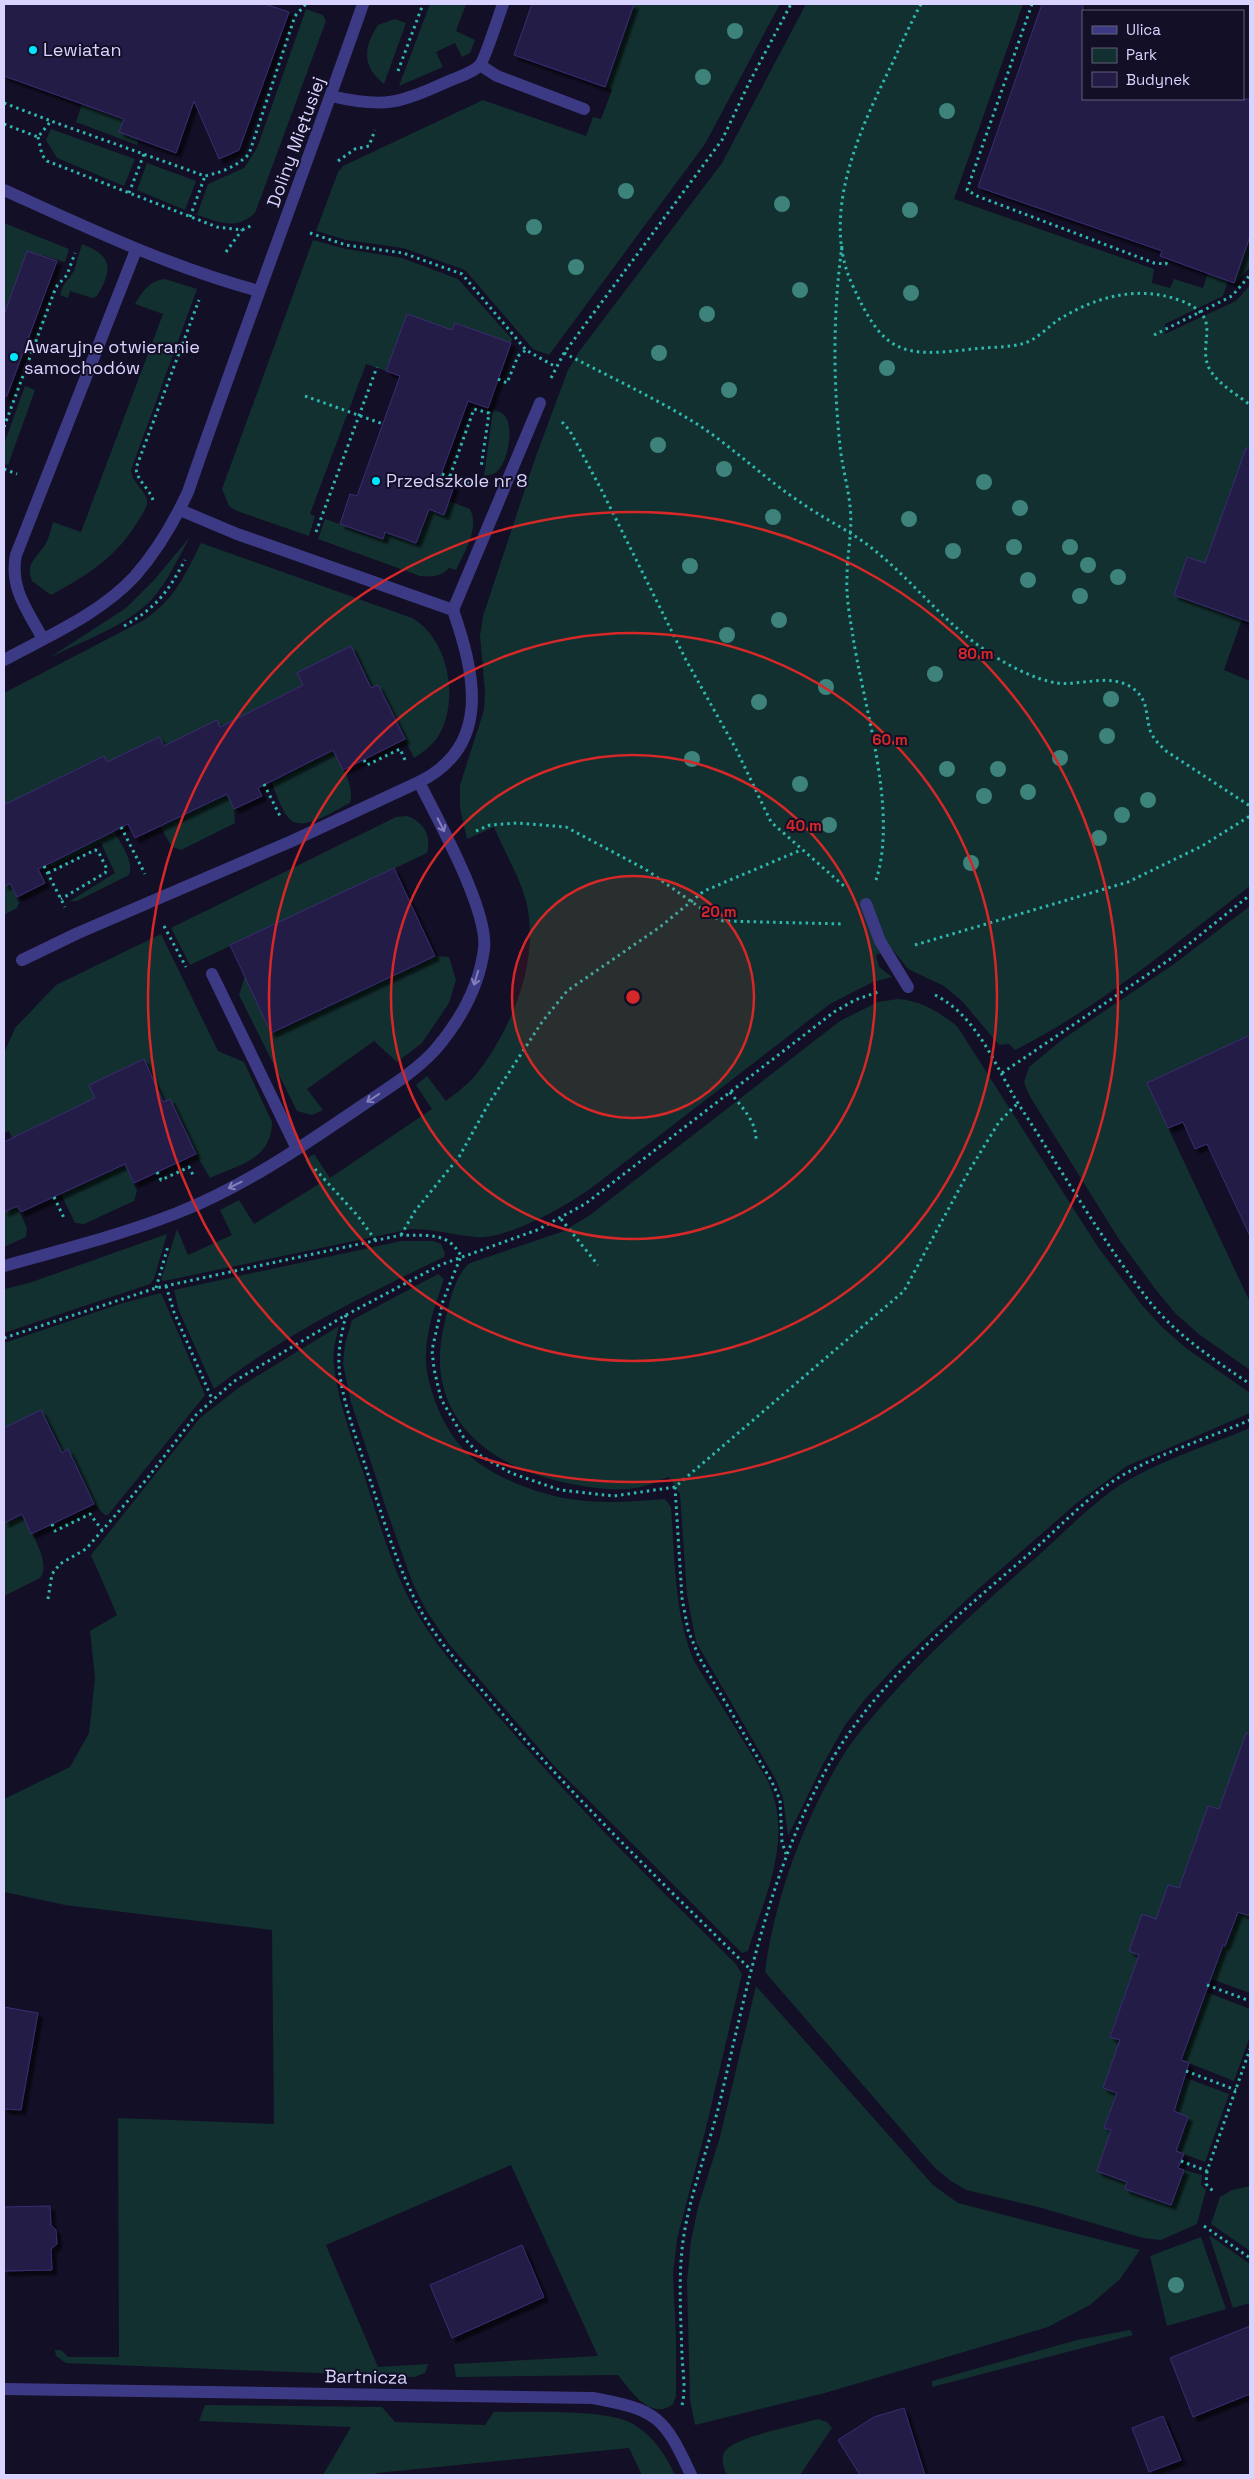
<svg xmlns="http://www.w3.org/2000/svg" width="1254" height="2479" font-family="'Space Grotesk',sans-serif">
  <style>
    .green { fill: #12302f }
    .building { fill: #241b47; stroke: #3b2d73; filter: url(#shadow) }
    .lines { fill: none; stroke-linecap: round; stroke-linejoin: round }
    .path { stroke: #2fb8b0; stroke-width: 3; stroke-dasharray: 2.5 4; stroke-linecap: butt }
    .minor { stroke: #3d3a85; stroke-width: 12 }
    .tree { fill: #3d827b }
    .oneway { stroke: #837fbc }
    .ring { fill: none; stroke: #d62828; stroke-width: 2.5 }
    .poi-dot { fill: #00e5ff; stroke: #130f26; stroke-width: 2 }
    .labels { text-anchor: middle; stroke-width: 4; stroke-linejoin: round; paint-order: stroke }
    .poi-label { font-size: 18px; fill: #d9d4ff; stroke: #130f26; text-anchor: start }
    .street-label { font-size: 18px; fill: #d9d4ff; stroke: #130f26 }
    .centre { fill: #d62828; stroke: #130f26; stroke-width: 2.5 }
    .ring-label { font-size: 15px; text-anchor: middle; font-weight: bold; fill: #d62828; stroke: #130f26; stroke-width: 4; stroke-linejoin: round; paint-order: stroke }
  </style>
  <defs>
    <filter id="shadow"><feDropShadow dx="4.5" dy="4.5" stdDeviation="1" flood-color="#0009"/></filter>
  </defs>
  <rect width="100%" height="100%" fill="#130f26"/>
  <!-- green -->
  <g class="green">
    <polygon points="430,4 466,4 456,31 475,40 470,53 462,57 455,43 436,52 443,67 399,86"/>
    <polygon points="634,4 780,4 705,144 549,355 533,349 465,270 403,248 346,240 316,231 338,172 343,166 483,100 586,136 593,117 601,119 612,90 605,87"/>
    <path d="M806,4H1023L954,199L1154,269L1152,283L1170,288L1174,279L1203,288L1208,273L1228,281L1223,296L1165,324V334L1236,301L1250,285V501L1229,494L1216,533L1213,566L1187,557L1174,595L1242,619L1224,670L1250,681V886C1175,944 1100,1007 1015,1050L1009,1044L999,1045L962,1001L944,986L908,969L892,949L876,955L879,967L892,977L873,982L830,1004L590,1189C566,1206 505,1241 475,1237C452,1235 436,1229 411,1229L164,1281L161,1280L177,1229L188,1255L232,1235L220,1210L239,1200L254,1224L319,1184L305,1160L314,1154L330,1178L432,1109L416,1085L427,1076L446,1101C456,1093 467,1085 475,1076C511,1030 541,961 526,901C519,876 504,851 494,827L467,839L460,808V785L484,710L485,692L480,636L483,616L536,456L568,370L578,353L722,163Z"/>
    <path d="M306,9L323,15L326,21L255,213C235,231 220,222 197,215L208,184L244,168L257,148Z"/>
    <path d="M395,19L406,23L384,84C362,67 363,47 378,25Z"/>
    <polygon points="82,104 124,119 120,132 139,139 137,145 76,122"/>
    <polygon points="51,129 135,159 124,186 57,158 46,140"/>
    <polygon points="147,163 196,181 185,210 137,190"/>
    <polygon points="4,223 69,249 65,262 27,251 4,316"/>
    <polygon points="1250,236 1250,267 1236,283 1234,282"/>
    <polygon points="313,240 346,249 402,258 458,279 512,339 511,343 455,323 452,330 407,314 386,371 366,364 310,514 315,516 309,536 237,511 229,506 222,489"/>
    <path d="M82,244C113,256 113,269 97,296L92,298L70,291L68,298L60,295L63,286L74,271Z"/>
    <path d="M165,279L197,289L131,470C132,483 144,488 147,500C148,507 142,515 138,521C117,557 86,576 51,595L32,581C25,563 36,559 45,545C49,538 51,530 53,522L81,532L163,314L135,304C143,291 149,281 165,279Z"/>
    <polygon points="25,386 35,390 8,465 4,464 4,444"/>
    <path d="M493,410C497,411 501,412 504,415C515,426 508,465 495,473C492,475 487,475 484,476Z"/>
    <path d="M449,501L470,509C480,529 464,552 456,570L449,568C440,577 433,577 420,576L318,539L325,519L383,539L385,532L416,543L429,509L444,514Z"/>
    <path d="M190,537C178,558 168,581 152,599C129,625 80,642 49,658L126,608L154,580Z"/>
    <path d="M201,543L412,618C448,638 460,699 439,735C434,744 423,752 414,758L378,685L371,688L351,646L297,673L303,685L220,727L217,721L164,746L159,737L107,762L103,756L4,805V693L144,620C176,598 184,576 201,543Z"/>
    <path d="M333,750C341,766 355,785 350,803C335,810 300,835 288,817C280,807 276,793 271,781Z"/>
    <polygon points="227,794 234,809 235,823 181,850 172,847 160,826 190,801 195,810"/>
    <path d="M407,816C423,821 432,836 427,853L190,965L171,928L396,817Z"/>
    <path d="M114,831C120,843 135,862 129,875L77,901H70L115,873L101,843L51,867L49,863Z"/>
    <polygon points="10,882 19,903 17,908 4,915 4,885"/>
    <polygon points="1250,906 1250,1035 1147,1083 1250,1302 1250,1370 1200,1335 1176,1314 1156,1290 1120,1241 1029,1095 1024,1082 1029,1067 1063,1039 1174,964"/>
    <path d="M161,934L218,1051L244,1062L272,1122C272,1159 239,1165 210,1178L196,1154L170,1099L163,1102L143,1059L89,1085L95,1098L12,1138L9,1131L4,1133V1053L15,1028L56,985Z"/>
    <polygon points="435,956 449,957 456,980 449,1003 422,1043 397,1062 374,1041 307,1089 323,1110 312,1115 297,1111 239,995 245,976 271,1033"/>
    <path d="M898,999C923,1001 938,1012 957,1026L1098,1247L1141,1304L1162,1327L1186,1348L1250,1393V1413L1127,1466L1078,1502L976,1591L898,1664L866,1698L845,1725L822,1766L788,1836L783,1798L776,1780L696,1642L687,1595L680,1494L669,1477C661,1479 653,1484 645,1486C623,1492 598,1489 577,1485C490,1470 420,1417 445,1321C450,1302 454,1276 470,1263L564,1231L590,1215L840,1021L878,1002Z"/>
    <polygon points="125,1164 137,1191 134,1201 84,1224 75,1223 61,1194"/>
    <polygon points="17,1206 27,1228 26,1237 4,1247 4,1212"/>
    <polygon points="167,1234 154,1279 150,1284 4,1333 4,1289 29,1283"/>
    <path d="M401,1241H433L441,1244L445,1253L444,1257C365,1295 283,1335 214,1389L179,1311L174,1290Z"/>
    <path d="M438,1274L444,1279C436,1303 427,1327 426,1353C425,1368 429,1383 434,1398C441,1418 451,1437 467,1453C490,1477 545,1497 578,1500C607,1504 636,1501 665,1499L671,1507C675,1559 674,1613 694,1661L768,1781C794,1840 765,1894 748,1951L742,1953L555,1767L449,1644L426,1610L413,1584L389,1517L351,1402L343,1364L345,1344L352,1320Z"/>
    <polygon points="161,1293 205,1395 108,1515 105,1515 94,1504 68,1450 62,1453 41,1410 4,1428 4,1343 123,1303"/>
    <path d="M339,1326C336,1339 332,1352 334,1365C337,1397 351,1436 361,1466C378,1516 391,1570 418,1615C440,1653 472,1685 500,1718C574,1804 654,1884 735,1963L742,1974L705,2132L677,2239L673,2274L676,2337V2396L673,2404C651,2422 630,2390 618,2375L456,2377L454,2364L598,2356L511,2165L326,2245L378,2367L428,2364L425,2373L414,2377L66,2363L56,2356L55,2350H61L68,2357H119L118,2118L274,2124L272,1930L65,1905L4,1892V1799L70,1767L89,1733L95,1678L90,1631L117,1615L91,1555L200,1418L241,1386Z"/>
    <path d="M1250,1428V1752L1241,1749L1219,1809L1208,1806L1179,1888L1168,1885L1156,1919L1142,1915L1129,1951L1139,1955L1110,2036L1120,2040L1103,2088L1117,2093L1104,2127L1111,2130L1097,2171L1127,2182L1125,2189L1171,2205L1184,2170L1202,2175L1201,2185L1206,2190L1197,2224L1161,2240L1143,2238L1042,2208L966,2190L951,2181L934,2167L765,1972C775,1896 805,1816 846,1751C858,1733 873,1716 887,1700C931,1650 981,1606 1031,1562C1060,1537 1100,1494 1134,1477C1170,1457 1212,1444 1250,1428Z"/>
    <path d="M22,1514C30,1530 52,1564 40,1578L4,1596V1523Z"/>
    <polygon points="1238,1912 1250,1916 1250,1993 1200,1975 1213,1941 1225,1945"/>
    <polygon points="756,1986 933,2185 958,2203 1140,2250 1120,2279 1090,2305 1048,2327 825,2393 695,2425 690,2400 687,2281 691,2241 698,2207 720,2137"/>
    <polygon points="1206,1992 1250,2009 1250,2036 1234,2081 1181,2060"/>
    <polygon points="1186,2078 1229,2094 1205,2162 1176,2151 1188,2117 1174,2111"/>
    <polygon points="1250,2186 1250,2251 1211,2224 1220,2197 1232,2190"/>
    <polygon points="1209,2235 1250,2264 1250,2303 1233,2308"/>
    <polygon points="1201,2237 1226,2309 1167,2326 1150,2256"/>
    <polygon points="1130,2330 1133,2335 932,2387 932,2381 1077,2340"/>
    <path d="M205,2405L382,2407L395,2422L485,2425L494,2412C524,2412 607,2409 631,2423C651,2433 666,2455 675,2475H642L629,2448L377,2473L375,2475H323L351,2427L199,2421Z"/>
    <path d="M818,2419L827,2422L832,2428L800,2475H727C723,2468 720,2456 726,2450C739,2436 798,2425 818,2419Z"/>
  </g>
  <!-- building -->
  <g class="building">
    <polygon points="4,4 265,4 289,12 239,150 219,159 194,101 176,153 119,132 124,119 4,76"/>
    <polygon points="532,4 634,4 605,87 514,55"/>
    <polygon points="1042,4 1083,4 1083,99 1250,99 1250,236 1234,283 1160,256 1162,251 978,187"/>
    <polygon points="27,251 57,261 7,396 4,396 4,315"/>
    <polygon points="407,314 452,330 455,323 511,343 488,408 468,401 439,480 454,486 444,515 429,509 416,543 385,532 383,539 340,524 350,494 357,496 400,376 386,371"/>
    <polygon points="1246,448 1250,448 1250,622 1174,595 1187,557 1205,563"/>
    <polygon points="351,646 371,688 378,685 405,739 343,770 333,750 258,788 262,796 234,809 227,794 135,838 128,824 38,869 45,883 17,897 10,883 4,886 4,800 6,804 104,756 107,762 159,737 164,746 217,720 220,727 303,685 297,673"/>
    <polygon points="394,868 435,956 271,1033 230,945"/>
    <polygon points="1250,1035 1250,1236 1207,1144 1195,1149 1183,1122 1168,1128 1147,1083"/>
    <polygon points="144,1059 163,1102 170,1099 196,1154 134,1183 125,1164 21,1212 17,1206 4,1212 4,1142 95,1098 89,1085"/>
    <polygon points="41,1410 62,1453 68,1449 94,1504 31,1534 22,1514 4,1523 4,1428"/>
    <polygon points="1246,1733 1250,1734 1250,1916 1238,1912 1225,1946 1223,1945 1181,2060 1189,2063 1174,2111 1188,2117 1176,2151 1184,2154 1178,2168 1184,2170 1171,2205 1125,2189 1127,2182 1097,2171 1111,2130 1104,2128 1117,2093 1103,2088 1120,2040 1110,2037 1139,1955 1129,1951 1142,1914 1156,1919 1168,1885 1179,1888 1208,1806 1219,1809"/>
    <polygon points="4,2007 38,2013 21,2110 4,2109"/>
    <polygon points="50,2206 51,2225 56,2230 57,2244 51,2249 52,2270 4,2271 4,2207"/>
    <polygon points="522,2245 544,2297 452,2338 430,2285"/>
    <polygon points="1250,2326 1250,2394 1193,2417 1170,2358"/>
    <polygon points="904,2408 925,2475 860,2475 838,2440 874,2417"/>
    <polygon points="1163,2416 1181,2460 1149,2472 1132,2428"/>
  </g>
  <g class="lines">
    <!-- path -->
    <g class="path">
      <path d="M921,4C910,24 901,45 891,66C860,129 820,214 852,284C883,353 900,358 972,349C988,347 1009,348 1025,343C1037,339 1048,327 1058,320C1095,297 1137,285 1179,300C1227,317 1195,343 1210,370C1219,385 1238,395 1250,405"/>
      <polyline points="1032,4 967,190 977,196 1154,263 1166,264 1168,259"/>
      <polyline points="398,71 423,4"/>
      <polyline points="4,103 51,121"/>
      <path d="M4,124L38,137L51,121L205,176C222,172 236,167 249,154L295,16L306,4"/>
      <polyline points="38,137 42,155 47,161 217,227 242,230 253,225"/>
      <polyline points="338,161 355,149 369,146 375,130"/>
      <polyline points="129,193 144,154"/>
      <polyline points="190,217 205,176"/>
      <polyline points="310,233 346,245 403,253 462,274 526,350 556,367"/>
      <path d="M842,246C833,311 833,380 840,446C842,466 848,486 850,506C853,530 847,553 847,577C846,594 849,613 852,630C862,703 899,809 876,880"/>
      <polyline points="226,252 242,230"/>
      <polyline points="1154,335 1232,296 1250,275"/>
      <path d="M564,353C608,376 655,398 697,424C734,448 766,480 803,504C826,520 852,532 873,549C912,580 943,622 985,650C1003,663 1035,680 1057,683C1081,686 1109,673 1131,687C1149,699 1145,713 1150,730C1153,739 1160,745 1166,751L1250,806"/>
      <polyline points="551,378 564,353 722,140 750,81 791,4"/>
      <polyline points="498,379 507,383 518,356 526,350"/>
      <polyline points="305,396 383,424"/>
      <polyline points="562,422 570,431 602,491 686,660 736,749 771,822 845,887"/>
      <polyline points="4,427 56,287 67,275 75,253"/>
      <polyline points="4,469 17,474"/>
      <polyline points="442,474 476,486"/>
      <polyline points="450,476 474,409 489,413 481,468"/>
      <path d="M153,500C149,488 137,481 136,468L199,300"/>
      <polyline points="316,532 377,367"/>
      <path d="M124,626C156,608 168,592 185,560"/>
      <polyline points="364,760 367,765 400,749 405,760"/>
      <polyline points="264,784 280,816"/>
      <polyline points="121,827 145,874"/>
      <polyline points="476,831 490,825 517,823 566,827 645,869 712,916 723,921 844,924"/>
      <polyline points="44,866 65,907"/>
      <polyline points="48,873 95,850 98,851 107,869 105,873 61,899"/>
      <polyline points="164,926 186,967"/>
      <polyline points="915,945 1128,882 1202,846 1250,816"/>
      <path d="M935,995C979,1017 996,1069 1021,1108C1062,1171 1100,1237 1146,1297C1173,1333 1213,1359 1250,1384"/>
      <polyline points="1002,1073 1169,960 1250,895"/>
      <path d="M730,1092C742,1108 757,1121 756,1142"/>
      <polyline points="315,1169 357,1215 376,1241"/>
      <polyline points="157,1172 161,1180 189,1167 194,1177"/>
      <polyline points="54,1197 65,1220"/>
      <polyline points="561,1219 598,1265"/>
      <polyline points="401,1235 415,1211 459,1157 489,1103 542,1022 567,991 660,927 704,891 801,850"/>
      <polyline points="166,1286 174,1312 212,1399"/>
      <polyline points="156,1288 168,1246"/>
      <path d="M346,1315C342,1331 338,1349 339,1366C341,1398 358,1443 368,1474C384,1520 398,1570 422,1613C442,1648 473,1679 499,1710C577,1801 664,1885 750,1969"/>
      <path d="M4,1338L156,1288L401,1235C426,1236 448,1231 461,1256L443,1301L432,1350L434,1369L441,1399L464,1438L481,1456L511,1473L560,1490L614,1496L675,1487L904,1291L969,1171L999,1122L1018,1103"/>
      <polyline points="675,1487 682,1598 688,1630 699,1657 772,1782 780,1800 782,1842 786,1854"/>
      <polyline points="52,1524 55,1531 90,1514 102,1530"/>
      <polyline points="48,1599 52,1574 60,1564 86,1549 146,1480 196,1415 233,1382 346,1315 440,1265 537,1230 585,1204 834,1012 855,1000 878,992"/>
      <polyline points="1249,1908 1250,1908"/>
      <polyline points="1207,1985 1250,2001"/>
      <polyline points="1186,2071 1236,2090"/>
      <polyline points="1181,2161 1207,2171 1250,2049"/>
      <polyline points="1207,2171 1206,2184 1214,2192"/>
      <polyline points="1204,2226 1250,2258"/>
      <path d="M682,2405C686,2390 683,2372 682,2357C681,2318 678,2279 683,2241C690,2191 711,2142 722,2093C748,1982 771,1868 827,1768C877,1679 961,1613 1037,1547C1066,1521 1096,1488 1132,1470C1169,1450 1211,1437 1250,1420"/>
    </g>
    <!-- minor -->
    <g class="minor">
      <polyline points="480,65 497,76 584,109"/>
      <path d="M331,96C386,109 399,103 449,81C458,77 473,73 480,65C485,59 499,15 503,4"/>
      <path d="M4,190C88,228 170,267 259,291"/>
      <polyline points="453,610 540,403"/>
      <path d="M43,639C28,611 9,588 16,555L136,250"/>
      <path d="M4,660C48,636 100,614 135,576C157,551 174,522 188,492C244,329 306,167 363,4"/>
      <polyline points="866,904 880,941 908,987"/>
      <path d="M22,960L78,933L292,841L419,782C492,746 475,674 453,610L237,534L180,510"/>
      <polyline points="212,974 297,1149"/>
      <path d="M4,1266C61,1250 121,1235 177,1213C241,1188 300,1148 357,1109C383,1091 413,1074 435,1050C460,1021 479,987 484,949C489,911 437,818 419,782"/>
      <path d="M4,2389L593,2398C657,2410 664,2416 691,2475"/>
    </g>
  </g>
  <!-- trees -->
  <g class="tree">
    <circle cx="735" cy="31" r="8"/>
    <circle cx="703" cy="77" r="8"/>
    <circle cx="947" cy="111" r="8"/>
    <circle cx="626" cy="191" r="8"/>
    <circle cx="782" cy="204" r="8"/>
    <circle cx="910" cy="210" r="8"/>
    <circle cx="534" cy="227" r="8"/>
    <circle cx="576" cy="267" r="8"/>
    <circle cx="800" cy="290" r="8"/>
    <circle cx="911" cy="293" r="8"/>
    <circle cx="707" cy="314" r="8"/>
    <circle cx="659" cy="353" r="8"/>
    <circle cx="887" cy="368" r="8"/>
    <circle cx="729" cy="390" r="8"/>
    <circle cx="658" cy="445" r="8"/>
    <circle cx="724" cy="469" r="8"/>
    <circle cx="984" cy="482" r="8"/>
    <circle cx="1020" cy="508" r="8"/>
    <circle cx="773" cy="517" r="8"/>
    <circle cx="909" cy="519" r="8"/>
    <circle cx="1014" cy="547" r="8"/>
    <circle cx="1070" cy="547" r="8"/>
    <circle cx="953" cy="551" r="8"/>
    <circle cx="1088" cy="565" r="8"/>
    <circle cx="690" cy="566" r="8"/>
    <circle cx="1118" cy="577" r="8"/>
    <circle cx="1028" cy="580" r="8"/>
    <circle cx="1080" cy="596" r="8"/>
    <circle cx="779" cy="620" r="8"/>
    <circle cx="727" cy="635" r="8"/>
    <circle cx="935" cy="674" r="8"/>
    <circle cx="826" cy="687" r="8"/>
    <circle cx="1111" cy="699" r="8"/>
    <circle cx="759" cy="702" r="8"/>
    <circle cx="1107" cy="736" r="8"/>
    <circle cx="1060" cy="758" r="8"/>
    <circle cx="692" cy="759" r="8"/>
    <circle cx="947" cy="769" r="8"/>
    <circle cx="998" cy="769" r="8"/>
    <circle cx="800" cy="784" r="8"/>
    <circle cx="1028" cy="792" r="8"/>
    <circle cx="984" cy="796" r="8"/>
    <circle cx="1148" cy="800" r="8"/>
    <circle cx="1122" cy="815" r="8"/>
    <circle cx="829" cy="825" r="8"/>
    <circle cx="1099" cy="838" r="8"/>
    <circle cx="971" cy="863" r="8"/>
    <circle cx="1176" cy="2285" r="8"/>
  </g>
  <!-- one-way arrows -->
  <defs><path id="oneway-shaft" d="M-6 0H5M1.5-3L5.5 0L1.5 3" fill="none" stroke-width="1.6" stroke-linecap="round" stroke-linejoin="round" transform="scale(1.25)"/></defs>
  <g class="oneway">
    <use href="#oneway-shaft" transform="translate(441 825) rotate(63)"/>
    <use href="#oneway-shaft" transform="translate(476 978) rotate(107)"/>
    <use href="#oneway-shaft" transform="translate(373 1098) rotate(146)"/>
    <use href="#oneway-shaft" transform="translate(235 1185) rotate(154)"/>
  </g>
  <!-- distance rings -->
  <circle cx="633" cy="997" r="121" fill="#d62828" fill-opacity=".12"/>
  <g class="ring">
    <circle cx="633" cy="997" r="121"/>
    <circle cx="633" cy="997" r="242"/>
    <circle cx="633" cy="997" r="364"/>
    <circle cx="633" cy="997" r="485"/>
  </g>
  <!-- markers -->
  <g class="poi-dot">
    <circle cx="33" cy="50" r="5"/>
    <circle cx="14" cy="357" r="5"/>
    <circle cx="376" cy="481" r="5"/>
  </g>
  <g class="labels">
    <!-- poi labels -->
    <g class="poi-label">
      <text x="43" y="56">Lewiatan</text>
      <text x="24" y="353">Awaryjne otwieranie<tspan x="24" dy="21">samochodów</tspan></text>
      <text x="386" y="487">Przedszkole nr 8</text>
    </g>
    <!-- street labels -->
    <g class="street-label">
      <text transform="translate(296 142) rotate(-70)" y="6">Doliny Miętusiej</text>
      <text transform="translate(366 2377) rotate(1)" y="6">Bartnicza</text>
    </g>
  </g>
  <circle cx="633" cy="997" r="8" class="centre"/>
  <g class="ring-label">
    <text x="976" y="659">80 m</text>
    <text x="890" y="745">60 m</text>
    <text x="804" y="831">40 m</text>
    <text x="719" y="917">20 m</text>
  </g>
  <!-- border -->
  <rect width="1254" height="2479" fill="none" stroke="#d9d4ff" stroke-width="10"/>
  <!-- legend -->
  <rect x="1082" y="10" width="162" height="90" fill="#130f26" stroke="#625e7d"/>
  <rect x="1092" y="26" width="25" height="8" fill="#3d3a85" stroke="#625e7d"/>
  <text x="1126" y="35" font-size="15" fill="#d9d4ff">Ulica</text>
  <rect x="1092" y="48" width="25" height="15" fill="#12302f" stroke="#625e7d"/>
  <text x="1126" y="60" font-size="15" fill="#d9d4ff">Park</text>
  <rect x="1092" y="72" width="25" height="15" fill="#241b47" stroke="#625e7d"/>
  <text x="1126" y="85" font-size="15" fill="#d9d4ff">Budynek</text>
</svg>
